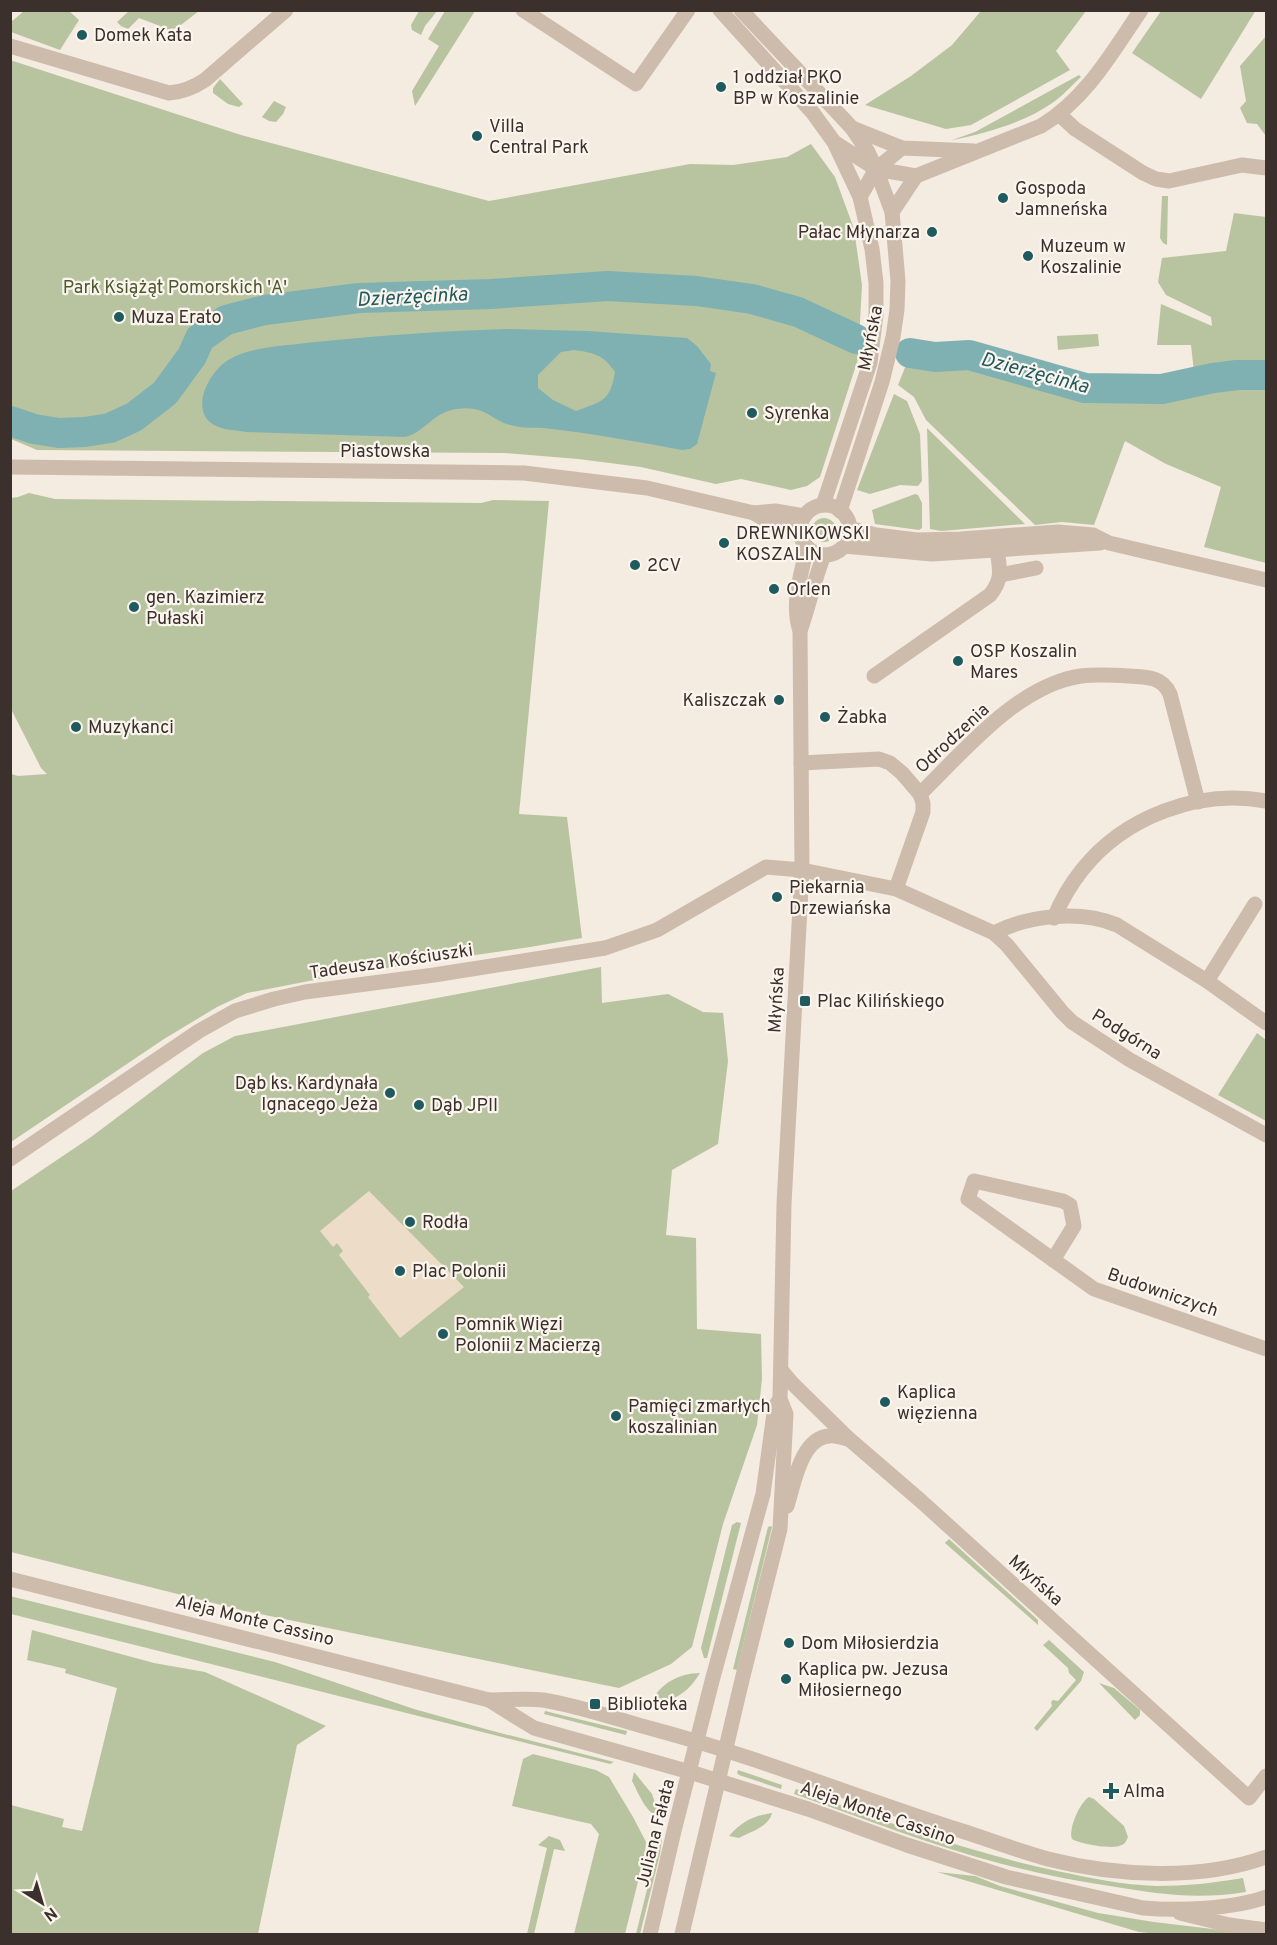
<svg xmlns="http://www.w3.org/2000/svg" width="1277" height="1945" font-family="Overpass,sans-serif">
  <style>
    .green { fill: #b8c4a0 }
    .plaza { fill: #ecdcc8 }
    .water { fill: #7fb0b2; fill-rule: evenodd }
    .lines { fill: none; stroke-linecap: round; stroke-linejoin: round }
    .river { stroke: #7fb0b2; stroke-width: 30 }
    .minor { stroke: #cdbbac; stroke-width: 15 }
    .poi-dot { fill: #1f5a5e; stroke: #fbf5ee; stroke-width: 2 }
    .labels { text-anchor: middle; stroke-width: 4.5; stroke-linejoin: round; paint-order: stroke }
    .poi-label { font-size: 18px; fill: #3b302b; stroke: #fbf5ee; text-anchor: start }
    .park-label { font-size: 18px; fill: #4a5a2e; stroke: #fbf5ee }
    .street-label { font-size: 18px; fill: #3b302b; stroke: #fbf5ee }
    .water-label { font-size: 20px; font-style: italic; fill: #1f5a5e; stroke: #fbf5ee }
  </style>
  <rect width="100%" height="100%" fill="#f4ebe1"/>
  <!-- green -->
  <g class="green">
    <polygon points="1256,10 1201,99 1132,53 1161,11"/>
    <polygon points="24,11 69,11 79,20 60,50 11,32 11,22"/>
    <polygon points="129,11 129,10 199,11 177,28 164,30 160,26 139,18 128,29 121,26 117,22"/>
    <polygon points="419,11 437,11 425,26 421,35 412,30 411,25"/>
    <polygon points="445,11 475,11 415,106 412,91 439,46 428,39"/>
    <polygon points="981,11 1086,11 1056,51 1070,70 971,125 946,129 865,105 911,76 952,45"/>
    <polygon points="1266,36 1266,136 1257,124 1247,123 1240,108 1246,101 1240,66"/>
    <polygon points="10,60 241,135 489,201 690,164 733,165 787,157 811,144 835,177 854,229 862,285 858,359 820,477 807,486 791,490 741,479 716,484 641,467 578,459 504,453 37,450 11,439"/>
    <path d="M1079,75L1081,77C1071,86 1061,98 1049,105C1023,123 983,134 952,140L975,132Z"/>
    <polygon points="220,79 243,104 239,107 228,104 213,93 213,88"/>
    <polygon points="274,101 286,107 283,114 276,122 269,121 262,117"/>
    <polygon points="1162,196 1168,196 1167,245 1163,243 1160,238"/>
    <polygon points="1234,213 1266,217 1266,563 1204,547 1221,487 1166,464 1125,441 1094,525 1062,522 1035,525 926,420 914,397 898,385 914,345 1104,391 1149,393 1215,377 1214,369 1194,372 1191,345 1157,345 1161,304 1212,326 1211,317 1166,295 1158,282 1162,258 1226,251"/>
    <polygon points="1098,334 1099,346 1058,350 1057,336"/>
    <polygon points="894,394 907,401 920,434 922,481 918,486 900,485 870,494 857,490"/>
    <polygon points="927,428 1025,524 941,531 930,529"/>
    <polygon points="29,493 55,499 481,503 493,500 549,501 519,814 567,817 582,938 530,947 345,974 247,993 217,1007 164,1039 11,1142 11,774 18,776 47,774 41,768 11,709 11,498 18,497"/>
    <polygon points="915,494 918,495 922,503 922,528 919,530 875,524 872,510"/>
    <circle cx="824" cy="530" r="12"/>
    <polygon points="601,967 602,1003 668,994 703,1012 723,1013 728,1061 718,1144 672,1170 666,1235 696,1238 697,1329 761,1334 762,1379 757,1425 723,1524 692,1647 671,1664 619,1688 245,1611 11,1552 11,1191 91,1137 203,1053 235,1036"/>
    <polygon points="1257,1033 1266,1040 1266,1121 1218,1095"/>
    <polygon points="737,1522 741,1523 707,1658 704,1658 701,1648 732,1525"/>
    <polygon points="771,1526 772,1527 737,1670 733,1669 768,1527"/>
    <polygon points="949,1539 1038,1620 1038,1625 945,1543"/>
    <polygon points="10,1596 275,1662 414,1709 489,1730 614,1762 610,1764 11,1614"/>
    <polygon points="32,1630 154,1663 205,1672 326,1726 297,1745 258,1934 11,1934 11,1805 64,1819 62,1827 82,1831 117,1688 65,1673 66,1669 27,1660"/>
    <polygon points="1049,1640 1084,1672 1081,1681 1037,1731 1034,1728 1052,1706 1051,1702 1053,1700 1058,1701 1076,1680 1069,1673 1068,1668 1043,1645"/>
    <path d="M700,1673C687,1694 674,1701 650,1704C659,1684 679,1673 700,1673Z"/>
    <polygon points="1099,1683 1114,1688 1140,1710 1140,1715 1135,1720"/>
    <polygon points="545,1711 627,1731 626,1735 544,1714"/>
    <polygon points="533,1754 596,1770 609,1777 633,1817 646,1842 645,1853 625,1934 574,1934 599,1834 591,1824 512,1806 523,1759"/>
    <polygon points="738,1770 782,1785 781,1789 739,1775 737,1773"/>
    <path d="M634,1772L652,1794L660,1818C645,1812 639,1794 632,1781Z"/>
    <path d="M796,1789C882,1820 967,1852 1057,1871C1090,1878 1123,1885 1156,1886C1186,1886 1214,1883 1243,1878L1246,1892C1195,1900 1160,1894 1110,1886C1074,1881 1037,1873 1002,1864C932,1846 863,1818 794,1794Z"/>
    <path d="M1089,1797L1094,1799L1124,1826L1128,1837C1126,1841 1126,1843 1122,1845C1113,1850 1080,1844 1072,1839C1068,1829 1080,1802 1089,1797Z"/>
    <path d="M772,1813C769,1827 750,1832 739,1838L729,1836C742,1821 753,1816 772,1813Z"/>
    <polygon points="549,1836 560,1840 565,1851 554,1849 534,1934 527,1934 547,1848 538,1845"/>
    <polygon points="662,1838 660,1854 640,1934 636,1934 659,1841"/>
    <polygon points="937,1872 975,1876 1000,1886 1098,1913 1154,1922 1238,1932 1237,1934 1158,1934 1139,1932"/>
  </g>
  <!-- plaza -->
  <polygon class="plaza" points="369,1191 464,1287 400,1338 368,1297 370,1295 339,1255 343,1251 337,1243 333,1247 320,1231"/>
  <!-- water -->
  <g class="water">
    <path d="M506,329L587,331L687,338L697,346L711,364L710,371L716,373L697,444L690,449L682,450C639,442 596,434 552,429C540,427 527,429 515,426C491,422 487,404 456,409C432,413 424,433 405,437L246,432C235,430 220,430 211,423C190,406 211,369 230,359C250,347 284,346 306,343C373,336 439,331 506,329ZM574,350C594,353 603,354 615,372C610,402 602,401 576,411L553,400L538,388V375L561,352Z"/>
    <polygon points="986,346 1004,355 1024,371 976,366 969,355 972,348"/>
  </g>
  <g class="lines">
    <!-- river -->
    <g class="river">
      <polyline points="910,353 935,357 969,355 1085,388 1162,389 1213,378 1237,375 1266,375"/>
      <polyline points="10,421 34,429 59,433 85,432 110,428 134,417 165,393 192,356 200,338 226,320 265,310 359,298 491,294 608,286 696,291 752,299 798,312 856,339"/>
    </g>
    <!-- minor -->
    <g class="minor">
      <polyline points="523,10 636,84 688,10"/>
      <polyline points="720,10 813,113 834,142 860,197 872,249 876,283 876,314 870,363 823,505"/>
      <polyline points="741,10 852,128 868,152 876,169 892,212 898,281 897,310 893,337 882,382 840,511"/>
      <path d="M10,46L169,93C183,92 193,88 205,80L286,10"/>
      <polyline points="1060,115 1075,129 1143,173 1156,179 1169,181 1242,165 1266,168"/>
      <polyline points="852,128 902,148 974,151"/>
      <path d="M834,142L876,169L916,176L1041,126C1086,99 1112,53 1141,10"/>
      <polyline points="860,197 876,169 902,148"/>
      <polyline points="892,212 916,176"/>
      <polyline points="10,467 524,473 647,488 754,513 774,525 800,531"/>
      <circle cx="825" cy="530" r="25"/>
      <polyline points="754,513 775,511 804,516"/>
      <polyline points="849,528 876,535 917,540 961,539 1058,532 1093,535 1109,543 1266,580"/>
      <polyline points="844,546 932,554 1100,543"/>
      <polyline points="1000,575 1036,568"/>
      <path d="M800,631C809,606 814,580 824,555"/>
      <path d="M874,676L990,595C1003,579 1000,570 997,550"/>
      <polyline points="801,763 879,759 890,763 902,773 920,794 923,803 923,812 896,889"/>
      <path d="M920,794C964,751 1018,685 1081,676C1097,674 1113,675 1128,676C1146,677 1162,676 1170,694L1198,802"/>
      <path d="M1054,918C1061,901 1070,885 1082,870C1125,816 1199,789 1266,801"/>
      <path d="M994,933C1029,915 1080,910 1117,925L1207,981L1266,1023"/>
      <polyline points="1207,981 1255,904"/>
      <polyline points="10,1159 199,1031 235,1011 274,999 305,992 434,975 605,948 657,930 766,867 802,870 896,889 994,933 1007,945 1062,1012 1072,1022 1130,1060 1266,1135"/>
      <polyline points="1053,1260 1074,1226 1070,1205 1063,1201 974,1181 968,1199 1094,1289 1266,1349"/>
      <polyline points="781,1370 792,1383 849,1439 921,1501 1249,1798 1266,1776"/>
      <path d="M787,1506C794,1484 801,1437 830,1436C835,1435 843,1438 849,1439"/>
      <path d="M10,1579L489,1700C506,1700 526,1698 543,1700C580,1706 616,1719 653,1729C758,1757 858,1798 962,1831C990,1840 1019,1851 1048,1859C1115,1876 1200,1881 1266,1857"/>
      <path d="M489,1700L534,1728L690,1772L808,1809L907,1845L1006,1877L1143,1908C1179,1911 1233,1909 1266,1897"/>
      <polyline points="1180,1913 1229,1925 1266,1930"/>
      <polyline points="650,1934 674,1831 712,1681 763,1494 775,1406 780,1399"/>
      <path d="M682,1934L742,1680L780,1529L786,1414L780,1399L784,1204L802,870L800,631C791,604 801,575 807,547"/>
    </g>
  </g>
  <!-- markers -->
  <g class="poi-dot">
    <circle cx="82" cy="35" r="6"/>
    <circle cx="721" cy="87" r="6"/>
    <circle cx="477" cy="136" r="6"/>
    <circle cx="1003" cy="198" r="6"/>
    <circle cx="932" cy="232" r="6"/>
    <circle cx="1028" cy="256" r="6"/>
    <circle cx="119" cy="317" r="6"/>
    <circle cx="752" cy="413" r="6"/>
    <circle cx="724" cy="543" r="6"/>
    <circle cx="635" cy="565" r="6"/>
    <circle cx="774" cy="589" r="6"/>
    <circle cx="134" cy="607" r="6"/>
    <circle cx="958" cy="661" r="6"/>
    <circle cx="779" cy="700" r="6"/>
    <circle cx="825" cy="717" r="6"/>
    <circle cx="76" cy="727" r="6"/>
    <circle cx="777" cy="897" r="6"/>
    <rect x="799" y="995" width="12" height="12" rx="3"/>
    <circle cx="390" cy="1093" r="6"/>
    <circle cx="419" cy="1105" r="6"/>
    <circle cx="410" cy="1222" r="6"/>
    <circle cx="400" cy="1271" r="6"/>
    <circle cx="443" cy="1334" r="6"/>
    <circle cx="885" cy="1402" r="6"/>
    <circle cx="616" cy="1416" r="6"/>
    <circle cx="789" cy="1643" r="6"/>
    <circle cx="786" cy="1679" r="6"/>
    <rect x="589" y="1698" width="12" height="12" rx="3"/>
    <path d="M1108 1782h6v6h6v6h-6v6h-6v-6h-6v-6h6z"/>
  </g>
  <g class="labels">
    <!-- poi labels -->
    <g class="poi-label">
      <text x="94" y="41">Domek Kata</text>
      <text x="733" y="83">1 oddział PKO<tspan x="733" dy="21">BP w Koszalinie</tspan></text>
      <text x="489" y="132">Villa<tspan x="489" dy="21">Central Park</tspan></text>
      <text x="1015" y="194">Gospoda<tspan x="1015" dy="21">Jamneńska</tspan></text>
      <text x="920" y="238" text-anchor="end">Pałac Młynarza</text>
      <text x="1040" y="252">Muzeum w<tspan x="1040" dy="21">Koszalinie</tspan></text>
      <text x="131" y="323">Muza Erato</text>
      <text x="764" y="419">Syrenka</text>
      <text x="736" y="539">DREWNIKOWSKI<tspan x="736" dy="21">KOSZALIN</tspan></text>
      <text x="647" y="571">2CV</text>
      <text x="786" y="595">Orlen</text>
      <text x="146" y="603">gen. Kazimierz<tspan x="146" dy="21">Pułaski</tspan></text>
      <text x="970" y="657">OSP Koszalin<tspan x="970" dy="21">Mares</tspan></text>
      <text x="767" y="706" text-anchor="end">Kaliszczak</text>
      <text x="837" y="723">Żabka</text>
      <text x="88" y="733">Muzykanci</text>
      <text x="789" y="893">Piekarnia<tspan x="789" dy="21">Drzewiańska</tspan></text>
      <text x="817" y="1007">Plac Kilińskiego</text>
      <text x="378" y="1089" text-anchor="end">Dąb ks. Kardynała<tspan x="378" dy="21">Ignacego Jeża</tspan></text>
      <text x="431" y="1111">Dąb JPII</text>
      <text x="422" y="1228">Rodła</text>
      <text x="412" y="1277">Plac Polonii</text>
      <text x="455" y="1330">Pomnik Więzi<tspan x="455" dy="21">Polonii z Macierzą</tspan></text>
      <text x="897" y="1398">Kaplica<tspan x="897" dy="21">więzienna</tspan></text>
      <text x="628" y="1412">Pamięci zmarłych<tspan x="628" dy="21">koszalinian</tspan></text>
      <text x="801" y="1649">Dom Miłosierdzia</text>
      <text x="798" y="1675">Kaplica pw. Jezusa<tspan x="798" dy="21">Miłosiernego</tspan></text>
      <text x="607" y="1710">Biblioteka</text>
      <text x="1123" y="1797">Alma</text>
    </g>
    <!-- park labels -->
    <g class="park-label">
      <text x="175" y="293">Park Książąt Pomorskich 'A'</text>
    </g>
    <!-- street labels -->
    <g class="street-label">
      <text transform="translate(870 338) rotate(-79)" y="6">Młyńska</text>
      <text x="385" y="457">Piastowska</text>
      <text transform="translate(952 738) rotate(-43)" y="6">Odrodzenia</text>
      <text transform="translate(391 961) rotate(-8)" y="6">Tadeusza Kościuszki</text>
      <text transform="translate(776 1000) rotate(-87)" y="6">Młyńska</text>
      <text transform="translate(1127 1034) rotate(32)" y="6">Podgórna</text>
      <text transform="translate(1163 1292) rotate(19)" y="6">Budowniczych</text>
      <text transform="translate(1036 1580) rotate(42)" y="6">Młyńska</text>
      <text transform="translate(255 1620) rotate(14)" y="6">Aleja Monte Cassino</text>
      <text transform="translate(878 1813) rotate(19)" y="6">Aleja Monte Cassino</text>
      <text transform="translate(655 1833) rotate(-76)" y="6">Juliana Fałata</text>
    </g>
    <!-- water labels -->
    <g class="water-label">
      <text transform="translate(412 296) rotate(-3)" y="7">Dzierżęcinka</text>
      <text transform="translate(1035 372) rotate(15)" y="7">Dzierżęcinka</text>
    </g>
  </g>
  <!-- border -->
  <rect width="1277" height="1945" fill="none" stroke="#3b302b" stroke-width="24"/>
  <!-- north arrow -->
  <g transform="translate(42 1903) rotate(143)" stroke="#fbf5ee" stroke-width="4.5" paint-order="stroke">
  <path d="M0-4.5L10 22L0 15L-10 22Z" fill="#3b302b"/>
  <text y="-9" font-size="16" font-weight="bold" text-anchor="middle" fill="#3b302b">N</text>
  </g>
</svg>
